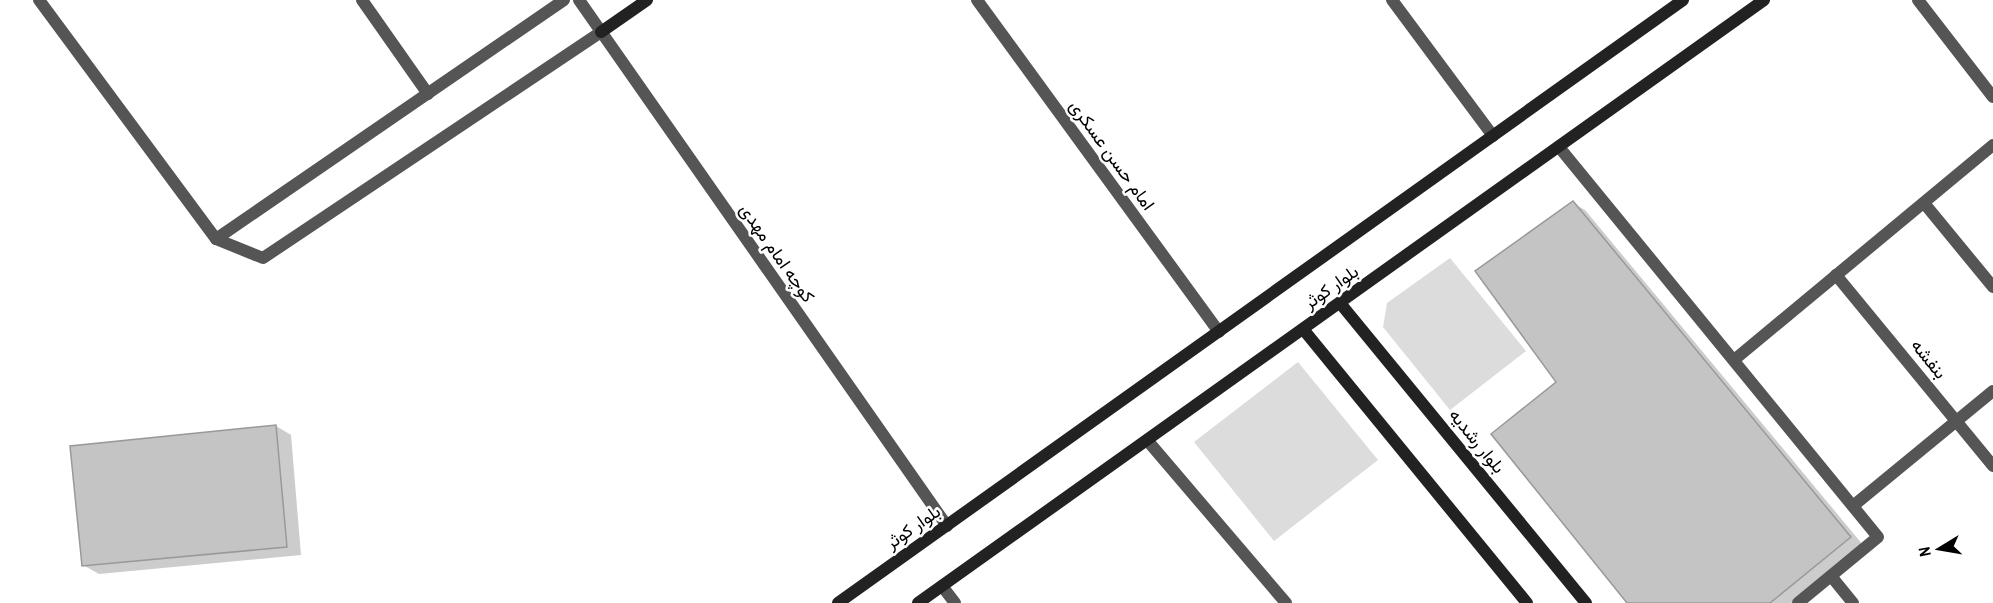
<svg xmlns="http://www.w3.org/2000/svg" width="1993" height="603" font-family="'Archivo Narrow',Vazirmatn,sans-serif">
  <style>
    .green { fill: #dcdcdc }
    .shadow { fill: #0003 }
    .building { fill: #c4c4c4; stroke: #999; stroke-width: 1.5 }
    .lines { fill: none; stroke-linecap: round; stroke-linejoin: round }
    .street { stroke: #555; stroke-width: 12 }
    .secondary { stroke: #222; stroke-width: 12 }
    .labels { text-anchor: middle; stroke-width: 5; stroke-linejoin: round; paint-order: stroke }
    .street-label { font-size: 18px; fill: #000; stroke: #fff }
  </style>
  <rect width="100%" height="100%" fill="#fff"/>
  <!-- green -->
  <g class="green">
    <polygon points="1450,258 1526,351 1450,410 1383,327 1387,303"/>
    <polygon points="1298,362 1378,460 1274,541 1194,442"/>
  </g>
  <!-- shadow -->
  <g class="shadow">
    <polygon points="1573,203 1585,210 1863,545 1791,603 1629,603 1558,382"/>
    <polygon points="276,426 291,435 301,555 99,574 83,565"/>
  </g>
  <!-- building -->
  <g class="building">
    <polygon points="1573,201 1851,537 1770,603 1627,603 1491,434 1556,382 1475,271"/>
    <polygon points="276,425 287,547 82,566 70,446"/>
  </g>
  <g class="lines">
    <!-- street -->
    <g class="street">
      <polyline points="39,0 216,239 263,258 601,32"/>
      <polyline points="362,0 428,94"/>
      <polyline points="579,0 947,526"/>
      <polyline points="977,0 1219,332"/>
      <polyline points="1392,0 1493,136"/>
      <polyline points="1918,0 1993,97"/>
      <polyline points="1559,147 1878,537 1798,603"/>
      <polyline points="1924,203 1993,287"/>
      <polyline points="216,239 564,0"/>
      <polyline points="1836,275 1993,466"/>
      <polyline points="1734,360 1993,145"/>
      <polyline points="1147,440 1286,603"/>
      <polyline points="1853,506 1993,391"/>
      <polyline points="1831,576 1853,603"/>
      <polyline points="942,586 955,603"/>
    </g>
    <!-- secondary -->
    <g class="secondary">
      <polyline points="601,32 647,0"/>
      <polyline points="1340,303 1586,603"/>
      <polyline points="1303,329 1527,603"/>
      <polyline points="838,603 1683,0"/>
      <polyline points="918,603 1764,0"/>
    </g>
  </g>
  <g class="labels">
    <!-- street labels -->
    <g class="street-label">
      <text transform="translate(1112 155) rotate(54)" y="6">امام حسن عسکری</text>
      <text transform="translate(777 253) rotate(55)" y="6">کوچه امام مهدی</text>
      <text transform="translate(1331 287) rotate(-35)" y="6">بلوار کوثر</text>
      <text transform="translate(1929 359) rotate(51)" y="6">بنفشه</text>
      <text transform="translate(1477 441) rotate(51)" y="6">بلوار رشدیه</text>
      <text transform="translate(913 527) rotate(-35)" y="6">بلوار کوثر</text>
    </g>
  </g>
  <!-- north arrow -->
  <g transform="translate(1939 549) rotate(259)" stroke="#ffffff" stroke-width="4.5" paint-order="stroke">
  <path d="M0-4.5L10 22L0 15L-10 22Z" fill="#000000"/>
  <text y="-9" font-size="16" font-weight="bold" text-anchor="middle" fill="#000000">N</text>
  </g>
</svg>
